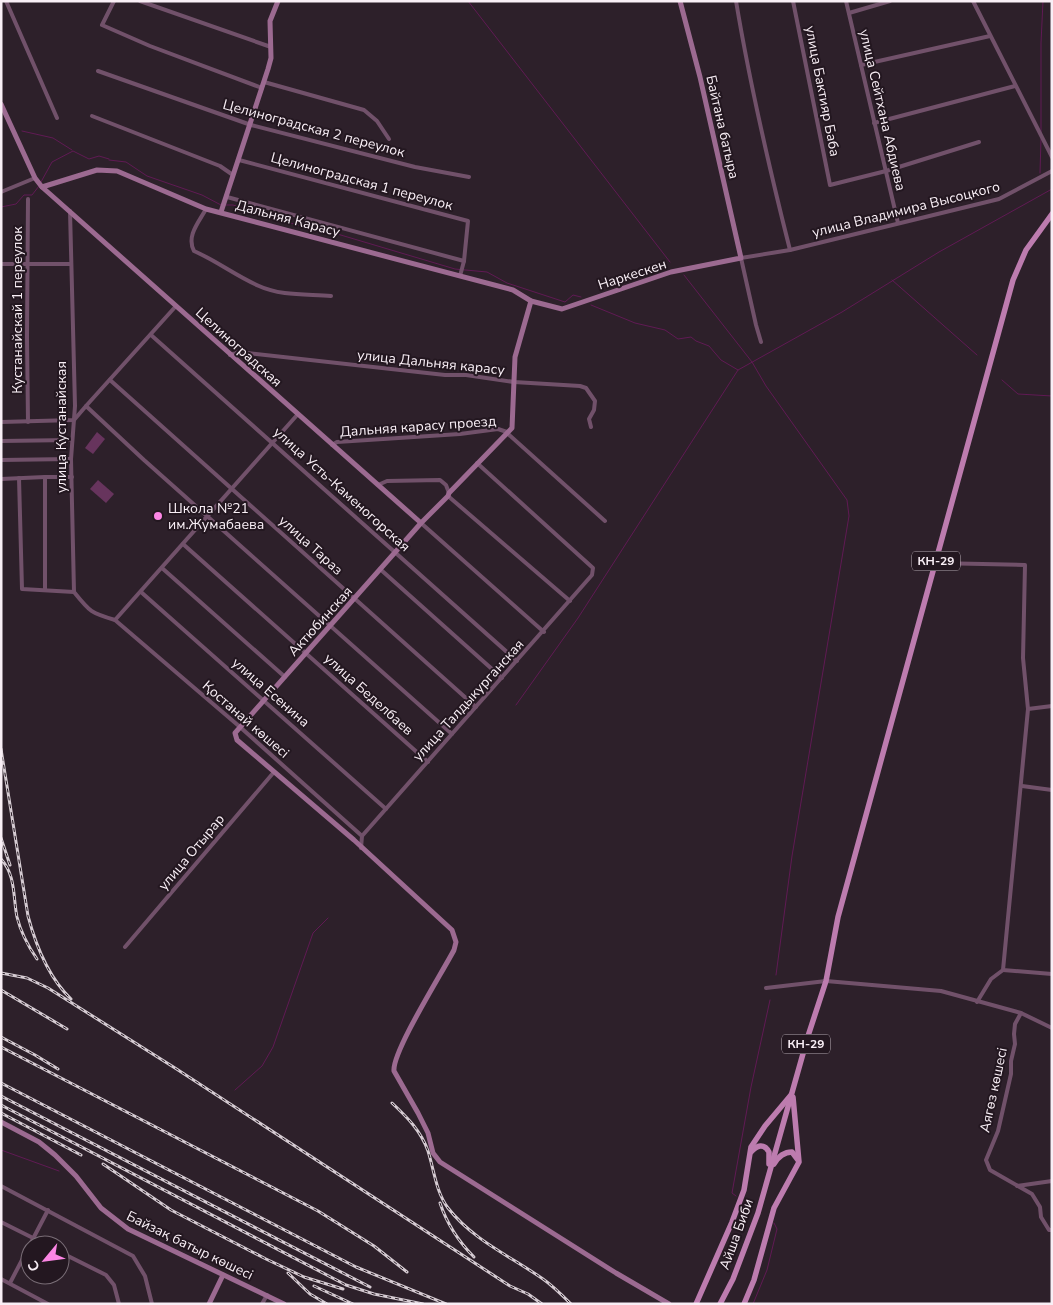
<svg xmlns="http://www.w3.org/2000/svg" width="1053" height="1305" font-family="'Nunito Sans',sans-serif">
  <style>
    .green { fill: #67345d }
    .lines { fill: none; stroke-linecap: round; stroke-linejoin: round }
    .stream { stroke: #601a54; stroke-width: 1 }
    .street { stroke: #71516a; stroke-width: 4 }
    .secondary { stroke: #9c6a91; stroke-width: 5 }
    .primary { stroke: #bd7caf; stroke-width: 5.5 }
    .rail-casing { stroke: #d5cbd2; stroke-width: 3 }
    .rail { stroke: #231720; stroke-width: 1; stroke-dasharray: 4; stroke-linecap: butt }
    .poi-dot { fill: #fc86e4; stroke: #231720; stroke-width: 2 }
    .labels { text-anchor: middle; stroke-width: 4; stroke-linejoin: round; paint-order: stroke }
    .shield { fill: #231720; stroke: #b9aeb6; stroke-width: 1 }
    .shield-label { font-size: 12px; font-weight: bold; fill: #f9eff6 }
    .street-label { font-size: 14px; fill: #f9eff6; stroke: #231720 }
    .poi-label { font-size: 14px; fill: #f9eff6; stroke: #231720; text-anchor: start }
  </style>
  <rect width="100%" height="100%" fill="#2d202a"/>
  <!-- green -->
  <g class="green">
    <polygon points="97,432 105,439 93,454 85,448"/>
    <polygon points="98,480 114,494 106,503 90,489"/>
  </g>
  <g class="lines">
    <!-- stream -->
    <g class="stream">
      <polyline points="468,1 670,262"/>
      <polyline points="22,131 53,138 72,150"/>
      <polyline points="1041,133 1041,43 1043,1"/>
      <polyline points="109,160 126,162 147,176 202,195 221,205"/>
      <polyline points="1040,173 1041,139"/>
      <polyline points="41,182 52,162 73,151 89,159 99,156 109,159"/>
      <polyline points="225,205 233,205 297,225 334,233 455,269 487,272 507,283 565,302 573,295 581,297"/>
      <polyline points="1,207 16,204 24,195 32,195 39,186"/>
      <polyline points="684,275 752,362 766,386 847,500 849,516 792,856 776,975"/>
      <polyline points="892,280 977,355"/>
      <polyline points="591,305 635,323 665,330 678,339 691,337 696,341 709,346 721,360 738,370"/>
      <polyline points="1002,380 1018,394 1052,396"/>
      <polyline points="516,705 578,618 738,370 842,312 939,252 1052,189"/>
      <polyline points="235,1090 262,1066 273,1047 313,933 328,918"/>
      <polyline points="1,1150 59,1171"/>
      <polyline points="736,1196 732,1193 751,1087 770,1000"/>
      <polyline points="753,1304 767,1270 777,1229 774,1223"/>
    </g>
    <!-- street -->
    <g class="street">
      <polyline points="6,1 57,118"/>
      <polyline points="114,1 102,25 150,46 262,88"/>
      <polyline points="140,1 271,47"/>
      <path d="M736,1C750,85 769,167 790,250"/>
      <polyline points="793,1 830,185 886,171 979,142"/>
      <polyline points="846,1 898,223"/>
      <polyline points="973,1 1052,157"/>
      <polyline points="849,13 890,1"/>
      <polyline points="861,65 990,36"/>
      <polyline points="98,71 251,125 415,167 469,177"/>
      <polyline points="264,82 364,110 377,121 389,139"/>
      <polyline points="92,116 220,166 233,175"/>
      <polyline points="874,123 1015,86"/>
      <polyline points="239,160 468,221 464,261 460,276"/>
      <polyline points="1,192 35,178"/>
      <polyline points="227,197 464,261"/>
      <polyline points="28,199 27,337 28,422"/>
      <path d="M206,209C199,222 186,236 194,251C217,261 236,276 259,286C280,296 308,294 331,296"/>
      <path d="M70,211L75,406L71,459L74,592C90,612 91,613 115,620L240,727L362,836"/>
      <polyline points="1,264 71,264"/>
      <polyline points="151,335 517,661"/>
      <polyline points="761,342 756,325 741,258 790,250 999,199 1052,171"/>
      <polyline points="230,355 239,352 445,375 466,375 514,382 580,386 586,388 595,401 594,410 589,419 591,427"/>
      <polyline points="110,380 476,707"/>
      <polyline points="86,406 176,306"/>
      <polyline points="1,422 74,420 86,406 144,460 452,734"/>
      <polyline points="507,433 605,521"/>
      <polyline points="1,441 72,440"/>
      <polyline points="332,445 337,442 460,434 498,429 507,432"/>
      <polyline points="1,460 71,459"/>
      <polyline points="45,477 45,590"/>
      <polyline points="19,478 22,589 74,592"/>
      <polyline points="1,479 45,477 72,477"/>
      <polyline points="378,485 387,481 440,480 446,485 449,493"/>
      <polyline points="448,496 570,601"/>
      <polyline points="421,523 544,632"/>
      <polyline points="183,544 428,762"/>
      <polyline points="935,563 1025,565 1023,658 1028,709 1003,970 1052,974"/>
      <polyline points="162,568 285,677"/>
      <polyline points="380,569 502,678"/>
      <polyline points="141,592 386,809"/>
      <polyline points="115,620 298,414"/>
      <polyline points="1028,709 1052,706"/>
      <polyline points="1022,786 1052,790"/>
      <polyline points="361,848 362,836 592,575 593,568 477,463"/>
      <polyline points="125,947 274,772"/>
      <polyline points="766,988 826,981 941,991 1021,1013 1052,1028"/>
      <polyline points="977,1002 991,979 1003,970"/>
      <polyline points="1021,1013 1015,1024 1014,1034 1015,1044 1011,1061 1011,1074 998,1131 986,1160 990,1170 1032,1194 1040,1207 1041,1217 1049,1230 1052,1230"/>
      <polyline points="1,1186 133,1256 145,1276 152,1304"/>
      <polyline points="1017,1186 1052,1181"/>
      <polyline points="1,1222 47,1245"/>
      <polyline points="60,1252 106,1275 114,1285 119,1304"/>
      <polyline points="1,1279 48,1304"/>
      <polyline points="10,1283 48,1210"/>
      <polyline points="262,1304 267,1295"/>
    </g>
    <!-- secondary -->
    <g class="secondary">
      <polyline points="1,104 35,178 42,187 421,523"/>
      <polyline points="42,187 97,170 117,171 206,209 513,290 531,301 562,309 671,272 741,258 700,77 680,1"/>
      <polyline points="221,212 268,69 271,58 270,21 278,1"/>
      <path d="M531,301L515,357L512,428L449,493L448,496L421,523L235,733L237,740L354,840L452,930L456,942L454,950C442,973 392,1052 394,1071L418,1113L428,1133L433,1153L440,1162L616,1273L669,1304"/>
      <polyline points="1,1122 39,1142 55,1155 76,1176 101,1208 128,1229 284,1304"/>
      <polyline points="209,1304 223,1275"/>
    </g>
    <!-- primary -->
    <g class="primary">
      <path d="M751,1152C757,1145 764,1143 769,1152V1164"/>
      <path d="M774,1164C778,1157 783,1152 792,1152L798,1160"/>
      <polyline points="696,1304 732,1222 744,1190 751,1147 765,1126 791,1095"/>
      <polyline points="720,1304 733,1279 758,1213 808,1036 826,981 838,917 1013,280 1026,250 1052,214"/>
      <polyline points="744,1304 754,1280 774,1208 799,1162 793,1097"/>
    </g>
    <defs>
      <g id="rail">
        <path d="M1,749L28,916C36,946 48,977 71,999"/>
        <polyline points="1,838 10,865"/>
        <path d="M1,859C16,875 13,898 17,917C21,933 28,946 37,959"/>
        <polyline points="1,973 27,978 48,988 175,1068 510,1286 528,1294 542,1304"/>
        <polyline points="1,990 67,1029"/>
        <polyline points="1,1037 35,1055 58,1069"/>
        <polyline points="1,1047 318,1211 374,1246 407,1272"/>
        <polyline points="1,1083 356,1267 446,1304"/>
        <polyline points="1,1096 370,1287"/>
        <path d="M392,1103C407,1117 421,1131 428,1151C434,1170 436,1192 448,1208C473,1240 510,1256 543,1279C553,1286 562,1295 571,1304"/>
        <polyline points="1,1105 346,1285 374,1294 423,1304"/>
        <polyline points="1,1113 81,1155"/>
        <polyline points="103,1164 171,1210 266,1259 304,1277 343,1289"/>
        <path d="M440,1203C447,1224 458,1241 474,1257"/>
        <polyline points="288,1273 310,1294 327,1304"/>
        <polyline points="314,1286 353,1304"/>
      </g>
    </defs>
    <!-- rail casing -->
    <use href="#rail" class="rail-casing"/>
    <!-- rail -->
    <use href="#rail" class="rail"/>
  </g>
  <!-- markers -->
  <circle class="poi-dot" cx="158" cy="516" r="5"/>
  <g class="labels">
    <!-- shield labels -->
    <g class="shield">
      <rect x="912" y="551.5" width="48" height="19" rx="4"/>
      <rect x="782" y="1034.5" width="48" height="19" rx="4"/>
    </g>
    <g class="shield-label">
      <text x="936" y="565">КН-29</text>
      <text x="806" y="1048">КН-29</text>
    </g>
    <!-- street labels -->
    <g class="street-label">
      <text transform="translate(823 91) rotate(79)" y="5">улица Бактияр Баба</text>
      <text transform="translate(883 110) rotate(77)" y="5">улица Сейтхана Абдиева</text>
      <text transform="translate(723 127) rotate(77)" y="5">Байтана батыра</text>
      <text transform="translate(314 128) rotate(15)" y="5">Целиноградская 2 переулок</text>
      <text transform="translate(362 181) rotate(15)" y="5">Целиноградская 1 переулок</text>
      <text transform="translate(906 209) rotate(-14)" y="5">улица Владимира Высоцкого</text>
      <text transform="translate(288 218) rotate(15)" y="5">Дальняя Карасу</text>
      <text transform="translate(632 274) rotate(-18)" y="5">Наркескен</text>
      <text transform="translate(17 310) rotate(-90)" y="5">Кустанайскай 1 переулок</text>
      <text transform="translate(239 347) rotate(42)" y="5">Целиноградская</text>
      <text transform="translate(431 362) rotate(6)" y="5">улица Дальняя карасу</text>
      <text transform="translate(418 426) rotate(-4)" y="5">Дальняя карасу проезд</text>
      <text transform="translate(61 427) rotate(-90)" y="5">улица Кустанайская</text>
      <text transform="translate(342 489) rotate(42)" y="5">улица Усть-Каменогорская</text>
      <text transform="translate(311 545) rotate(42)" y="5">улица Тараз</text>
      <text transform="translate(320 621) rotate(-48)" y="5">Актюбинская</text>
      <text transform="translate(271 692) rotate(41)" y="5">улица Есенина</text>
      <text transform="translate(369 694) rotate(42)" y="5">улица Беделбаев</text>
      <text transform="translate(468 700) rotate(-48)" y="5">улица Талдыкурганская</text>
      <text transform="translate(246 719) rotate(41)" y="5">Қостанай көшесі</text>
      <text transform="translate(191 852) rotate(-50)" y="5">улица Отырар</text>
      <text transform="translate(993 1090) rotate(-78)" y="5">Аягөз көшесі</text>
      <text transform="translate(736 1234) rotate(-70)" y="5">Айша Биби</text>
      <text transform="translate(190 1245) rotate(26)" y="5">Байзақ батыр көшесі</text>
    </g>
    <!-- poi labels -->
    <g class="poi-label">
      <text x="168" y="513">Школа №21<tspan x="168" dy="16">им.Жумабаева</tspan></text>
    </g>
  </g>
  <!-- border -->
  <rect width="1053" height="1305" fill="none" stroke="#f9eff6" stroke-width="5"/>
  <!-- north arrow -->
  <g transform="translate(45 1260) rotate(241)"><circle r="24" fill="#231720" stroke="#796d76"/>
  <path d="M0-4L9 19L0 12L-9 19Z" fill="#fc86e4"/>
  <text y="-8" font-size="14" font-weight="bold" text-anchor="middle" fill="#f9eff6">С</text>
  </g>
</svg>
